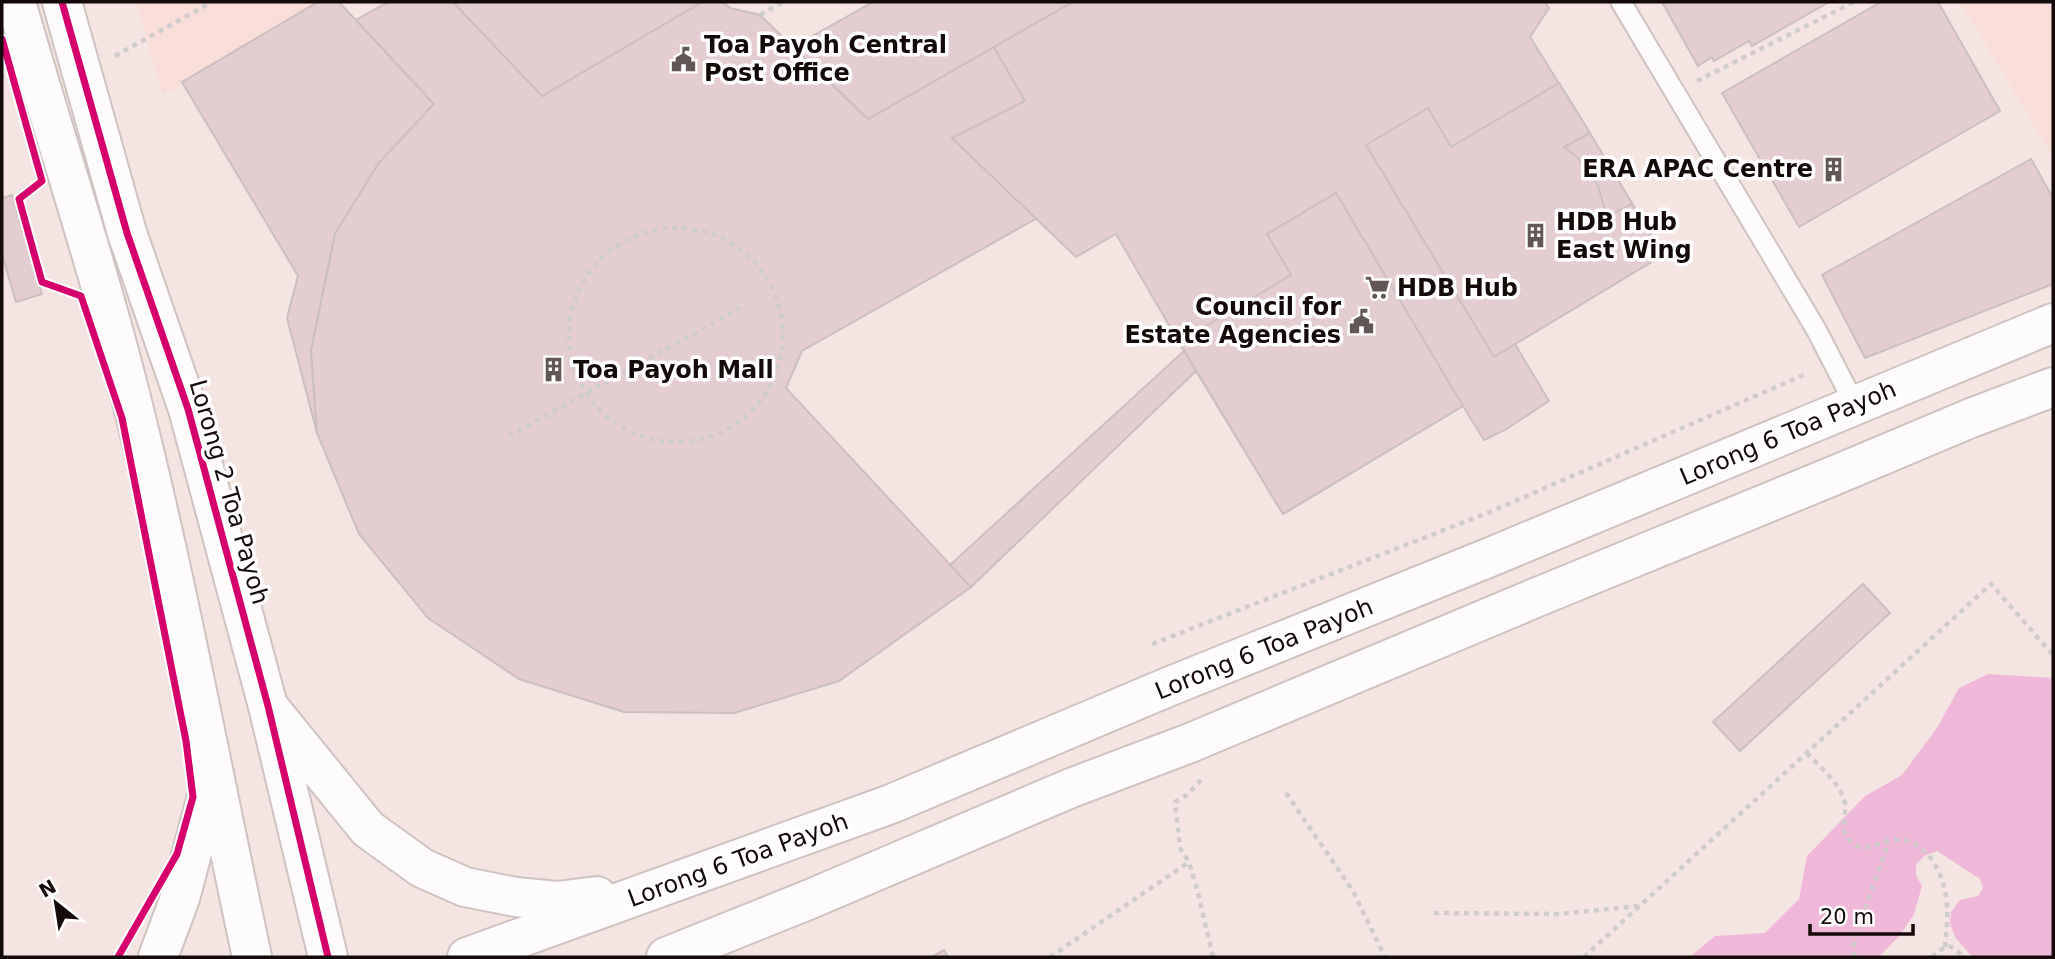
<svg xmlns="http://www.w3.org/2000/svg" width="2055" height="959" font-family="'DejaVu Sans',sans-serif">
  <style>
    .built { fill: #f8ddd9 }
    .water { fill: #f0b8d8 }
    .building { fill: #e4cdd0; stroke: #cbbfbf; stroke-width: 2 }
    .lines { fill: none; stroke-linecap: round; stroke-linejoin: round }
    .service-casing { stroke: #cec3c1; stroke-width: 23 }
    .tertiary-casing { stroke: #cec3c1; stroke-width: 42 }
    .secondary-casing { stroke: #cec3c1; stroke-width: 42 }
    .path { stroke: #d0cccc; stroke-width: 4.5; stroke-dasharray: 5 5; stroke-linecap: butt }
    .service { stroke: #fdfbfb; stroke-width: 19 }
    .tertiary { stroke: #fdfbfb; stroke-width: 38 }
    .secondary { stroke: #fdfbfb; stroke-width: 38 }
    .cycleway-casing { stroke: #fff; stroke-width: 11 }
    .cycleway { stroke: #d6006c; stroke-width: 7 }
    .labels { text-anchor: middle; stroke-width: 7; stroke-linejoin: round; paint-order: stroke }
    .poi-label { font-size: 24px; font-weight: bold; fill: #130a09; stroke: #fff; text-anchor: start }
    .street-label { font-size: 24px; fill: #130a09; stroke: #fff }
  </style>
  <rect width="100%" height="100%" fill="#f4e5e3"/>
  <!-- built -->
  <g class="built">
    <polygon points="136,2 324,2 163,95"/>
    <polygon points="1960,2 2053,2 2053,157"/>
  </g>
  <!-- water -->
  <polygon class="water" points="1988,674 2053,678 2053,957 1972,957 1955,937 1950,924 1951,912 1960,900 1978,896 1983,888 1980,879 1937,851 1924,856 1916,865 1916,875 1922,886 1914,914 1900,935 1879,957 1690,957 1715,936 1765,933 1799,899 1807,856 1865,796 1902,775 1937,728 1959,688"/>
  <!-- building -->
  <g class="building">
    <polygon points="318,2 339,2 434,104 378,164 335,234 311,351 317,433 287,318 298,276 182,82"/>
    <polygon points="388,2 453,2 542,96 702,2 723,2 730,8 760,15 868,119 994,47 1025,101 952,138 1037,218 802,351 786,388 971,587 839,681 734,713 624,712 519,679 428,618 359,534 317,433 311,351 335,234 378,164 434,104 356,20"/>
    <polygon points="453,2 702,2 542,96"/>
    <polygon points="873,2 1073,2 868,119 793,47"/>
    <polygon points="1073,2 1545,2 1549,8 1530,37 1590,133 1663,255 1515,344 1549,401 1505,430 1484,440 1463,406 1283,514 1184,351 1116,234 1076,257 952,138 1025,101 994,47"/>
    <polygon points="1662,2 1829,2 1752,46 1749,41 1714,61 1712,57 1698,66"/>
    <polygon points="1881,2 1938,2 2000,111 1799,227 1722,93"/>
    <polygon points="1559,83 1590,133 1564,147 1578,158 1598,186 1607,217 1631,204 1663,255 1494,357 1366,145 1428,108 1451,147"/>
    <polygon points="2031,159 2053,198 2053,284 1865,358 1822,275"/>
    <polygon points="1336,193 1463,406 1283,514 1179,342 1291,275 1267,234"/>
    <polygon points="12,195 42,294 16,302 2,254 2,198"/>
    <polygon points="1184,351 1196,371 971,587 950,565"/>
    <polygon points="1863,584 1890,613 1740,751 1713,722"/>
    <polygon points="944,950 948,957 931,957"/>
  </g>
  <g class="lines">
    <defs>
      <polyline id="service" points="1621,2 1817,331 1855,405"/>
      <g id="tertiary">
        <path d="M16,2C55,139 101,275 135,414C180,594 213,776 252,957"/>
        <polyline points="62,2 127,233 188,409 268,706 328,957"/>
      </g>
      <g id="secondary">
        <polyline points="268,706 368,829 422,868 465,887 516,897 557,901 597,896"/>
        <polyline points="158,957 180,898 213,774"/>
        <polyline points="467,957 891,804 1168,687 1488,558 2053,323"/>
        <polyline points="666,957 808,900 1071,788 1190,743 1535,598 1833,476 1971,418 2053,387"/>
      </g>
    </defs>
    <!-- service casing -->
    <use href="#service" class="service-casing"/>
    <!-- tertiary casing -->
    <use href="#tertiary" class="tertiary-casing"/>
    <!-- secondary casing -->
    <use href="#secondary" class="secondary-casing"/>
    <!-- path -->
    <g class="path">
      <polyline points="760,15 783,2"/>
      <polyline points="115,56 212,2"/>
      <polyline points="1697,81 1854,2"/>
      <circle cx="676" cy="335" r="107"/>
      <polyline points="509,436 740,308"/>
      <polyline points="1152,644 1490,512 1808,373"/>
      <path d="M1807,753C1819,766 1838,782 1844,799C1848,813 1839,829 1849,840C1863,856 1878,841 1894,840C1929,837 1947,880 1947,909C1948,921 1946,934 1945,947"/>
      <polyline points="1201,780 1187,795 1175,802 1180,848 1189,862 1197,889 1213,957"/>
      <polyline points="1286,793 1353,891 1385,957"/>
      <polyline points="1434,913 1560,914 1639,906"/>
      <polyline points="1050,957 1189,862"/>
      <polyline points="1584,957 1991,584 2053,655"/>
      <polyline points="1854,957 1854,941 1857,930 1889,842"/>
      <path d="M1932,957C1947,945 1949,941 1963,957"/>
    </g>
    <!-- service -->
    <use href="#service" class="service"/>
    <!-- tertiary -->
    <use href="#tertiary" class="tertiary"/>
    <!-- secondary -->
    <use href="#secondary" class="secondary"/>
    <defs>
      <g id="cycleway">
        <polyline points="62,2 127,233 188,409 268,706 328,957"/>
        <polyline points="2,39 42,181 19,199 42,282 81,296 122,418 186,741 193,797 177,854 118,957"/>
      </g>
    </defs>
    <!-- cycleway casing -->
    <use href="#cycleway" class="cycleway-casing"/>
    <!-- cycleway -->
    <use href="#cycleway" class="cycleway"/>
  </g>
  <!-- icons -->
  <defs>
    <symbol id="civic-bare" viewBox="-9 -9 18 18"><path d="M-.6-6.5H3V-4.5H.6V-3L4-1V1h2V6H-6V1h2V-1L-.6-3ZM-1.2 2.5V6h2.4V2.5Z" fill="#625755" stroke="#fff" stroke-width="2.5" paint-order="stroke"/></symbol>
    <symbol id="building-bare" viewBox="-9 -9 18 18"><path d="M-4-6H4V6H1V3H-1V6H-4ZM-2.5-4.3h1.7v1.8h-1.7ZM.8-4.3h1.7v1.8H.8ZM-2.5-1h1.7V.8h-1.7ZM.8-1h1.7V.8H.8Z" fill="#625755" stroke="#fff" stroke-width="2.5" paint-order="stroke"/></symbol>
    <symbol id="supermarket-bare" viewBox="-9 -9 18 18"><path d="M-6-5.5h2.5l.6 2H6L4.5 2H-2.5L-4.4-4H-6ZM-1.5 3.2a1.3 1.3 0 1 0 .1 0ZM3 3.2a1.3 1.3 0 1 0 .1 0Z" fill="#625755" stroke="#fff" stroke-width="2.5" paint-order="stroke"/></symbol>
  </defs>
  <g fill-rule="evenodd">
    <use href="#civic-bare" x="666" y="42" width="35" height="35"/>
    <use href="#building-bare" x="1816" y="152" width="35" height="35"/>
    <use href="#building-bare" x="1518" y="218" width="35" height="35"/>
    <use href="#supermarket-bare" x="1360" y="270" width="35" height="35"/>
    <use href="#civic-bare" x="1344" y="304" width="35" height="35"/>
    <use href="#building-bare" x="536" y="352" width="35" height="35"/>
  </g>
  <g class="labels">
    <!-- poi labels -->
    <g class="poi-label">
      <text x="704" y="53">Toa Payoh Central<tspan x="704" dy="28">Post Office</tspan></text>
      <text x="1813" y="177" text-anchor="end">ERA APAC Centre</text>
      <text x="1556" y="230">HDB Hub<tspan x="1556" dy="28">East Wing</tspan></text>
      <text x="1397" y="296">HDB Hub</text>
      <text x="1341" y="315" text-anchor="end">Council for<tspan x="1341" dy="28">Estate Agencies</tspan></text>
      <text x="573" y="378">Toa Payoh Mall</text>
    </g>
    <!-- street labels -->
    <g class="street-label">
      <text transform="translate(1788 433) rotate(-23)" y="8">Lorong 6 Toa Payoh</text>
      <text transform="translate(229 492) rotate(74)" y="8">Lorong 2 Toa Payoh</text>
      <text transform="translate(1264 649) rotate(-22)" y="8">Lorong 6 Toa Payoh</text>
      <text transform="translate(738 860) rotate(-20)" y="8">Lorong 6 Toa Payoh</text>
    </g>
  </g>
  <!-- border -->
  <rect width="2055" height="959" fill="none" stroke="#130a09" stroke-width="7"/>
  <!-- north arrow -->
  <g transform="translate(56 903) rotate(330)" stroke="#ffffff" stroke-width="5" paint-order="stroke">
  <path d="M0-5L12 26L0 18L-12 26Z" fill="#130a09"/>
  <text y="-10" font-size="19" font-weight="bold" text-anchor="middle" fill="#130a09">N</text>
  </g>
  <!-- scale -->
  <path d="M1810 924v10h103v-10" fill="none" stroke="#130a09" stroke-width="3.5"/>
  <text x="1820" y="924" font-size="21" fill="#130a09" stroke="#ffffff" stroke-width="5" paint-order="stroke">20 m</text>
</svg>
